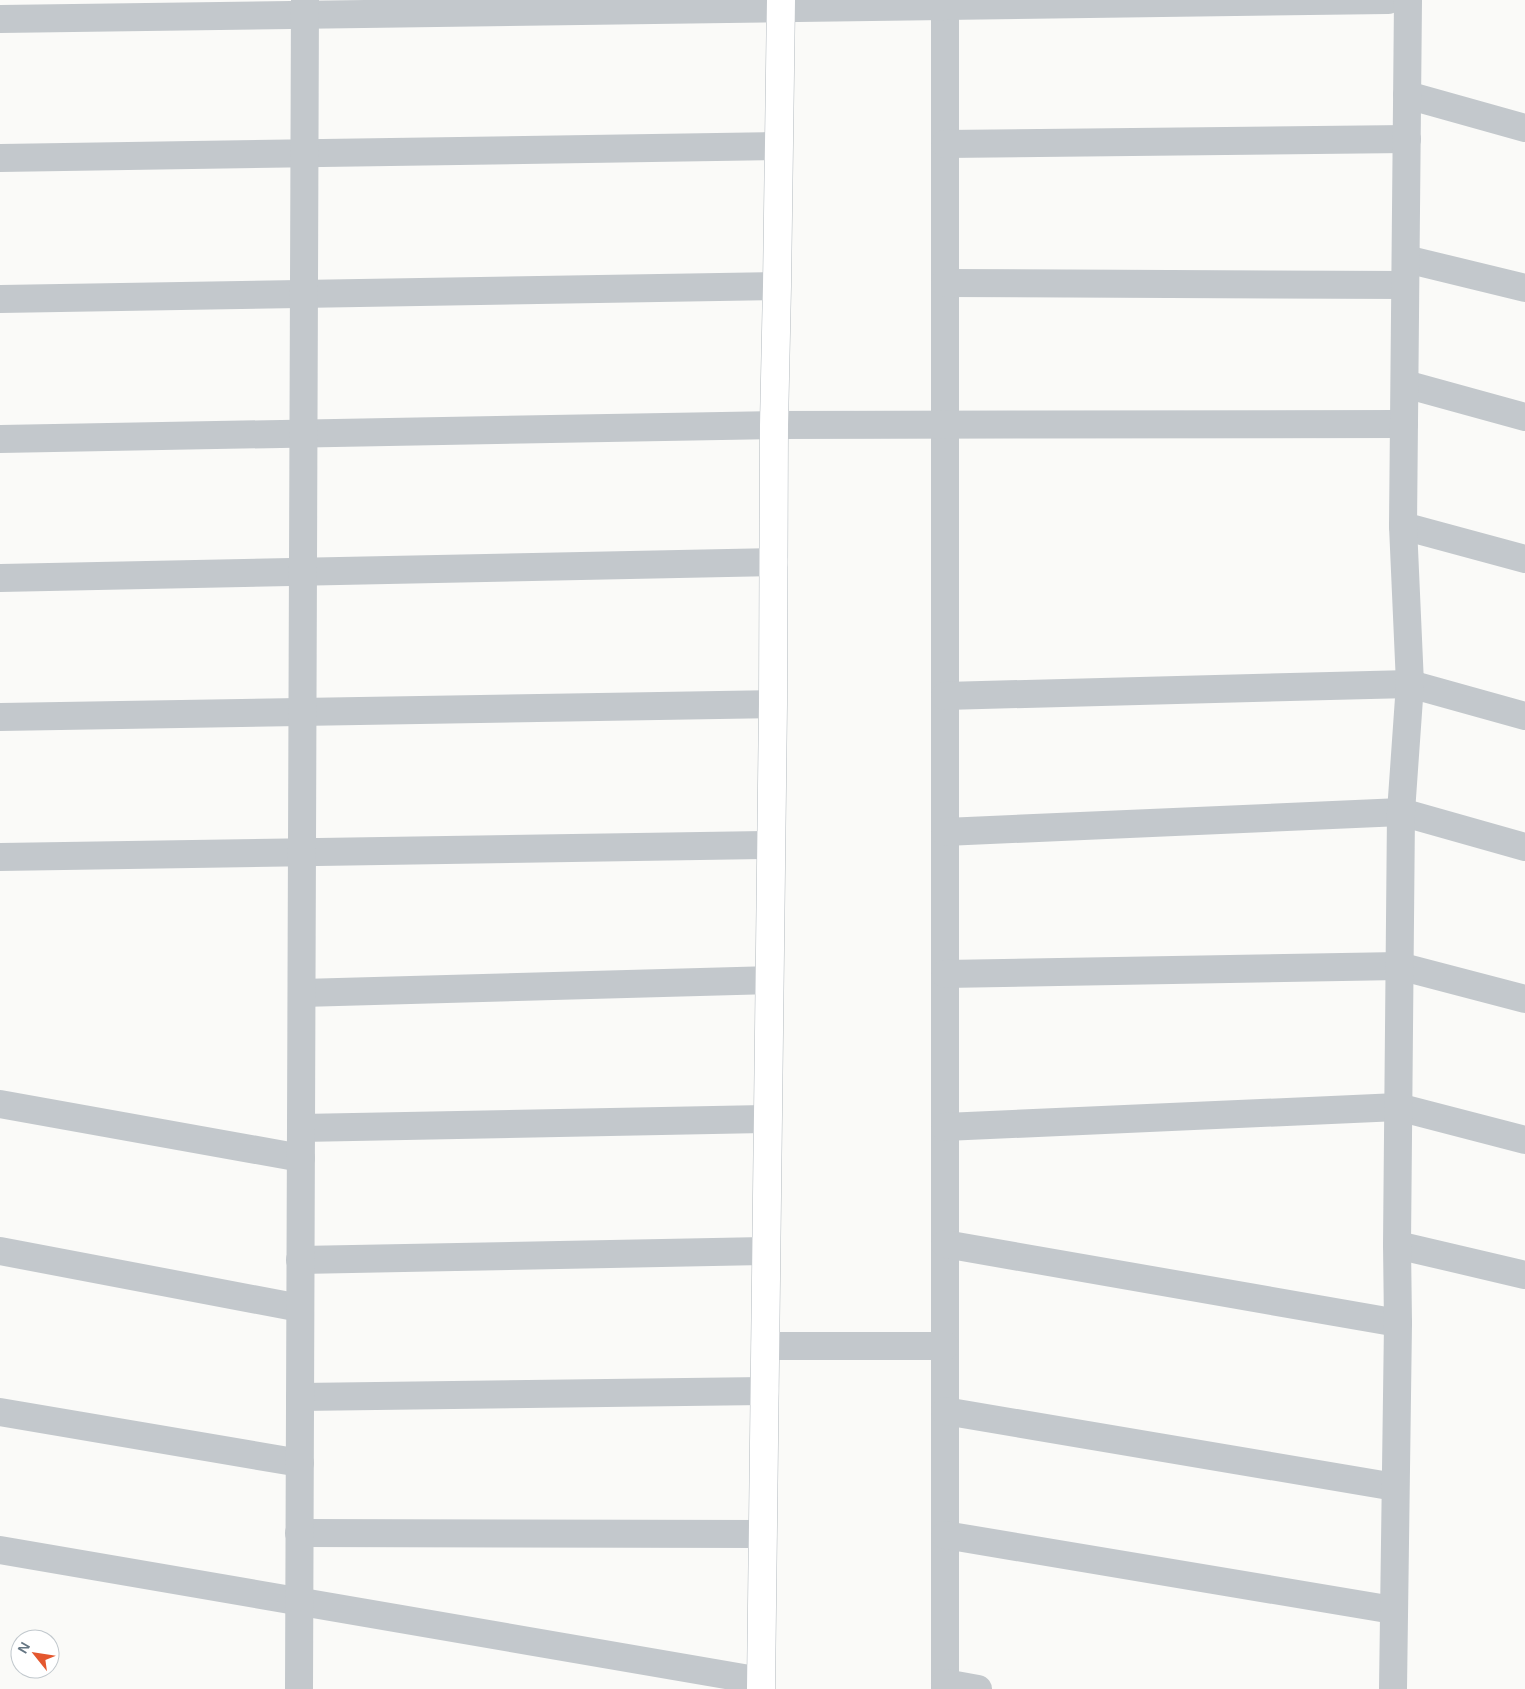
<svg xmlns="http://www.w3.org/2000/svg" width="1525" height="1689" font-family="Arial,sans-serif">
  <style>
    .lines { fill: none; stroke-linecap: round; stroke-linejoin: round }
    .secondary-casing { stroke: #b3babf; stroke-width: 29 }
    .street { stroke: #c3c8cc; stroke-width: 28 }
    .secondary { stroke: #fff; stroke-width: 28 }
  </style>
  <rect width="100%" height="100%" fill="#fafaf8"/>
  <g class="lines">
    <defs>
      <polyline id="secondary" points="761,1689 773,704 774,425 777,286 781,0"/>
    </defs>
    <!-- secondary casing -->
    <use href="#secondary" class="secondary-casing"/>
    <!-- street -->
    <g class="street">
      <polyline points="945,0 945,1689"/>
      <polyline points="0,19 1388,0"/>
      <polyline points="1407,95 1525,128"/>
      <polyline points="945,144 1407,139"/>
      <polyline points="0,158 779,146"/>
      <polyline points="1406,259 1525,288"/>
      <polyline points="945,283 1405,285"/>
      <polyline points="0,299 777,286"/>
      <polyline points="1405,384 1525,417"/>
      <polyline points="0,439 774,425 1404,424"/>
      <polyline points="1403,526 1525,559"/>
      <polyline points="0,578 774,562"/>
      <polyline points="945,696 1410,684 1525,716"/>
      <polyline points="0,717 773,704"/>
      <polyline points="945,832 1401,812 1525,847"/>
      <polyline points="0,857 771,845"/>
      <polyline points="945,974 1399,966 1525,999"/>
      <polyline points="302,993 769,980"/>
      <polyline points="0,1104 301,1158"/>
      <polyline points="945,1127 1398,1107 1525,1140"/>
      <polyline points="301,1128 768,1119"/>
      <polyline points="945,1244 1398,1323"/>
      <polyline points="1397,1245 1525,1275"/>
      <polyline points="0,1251 300,1308"/>
      <polyline points="300,1260 766,1251"/>
      <polyline points="765,1346 945,1346"/>
      <polyline points="300,1397 765,1391"/>
      <polyline points="945,1411 1395,1487"/>
      <polyline points="0,1412 300,1463"/>
      <polyline points="299,1533 763,1534"/>
      <polyline points="945,1535 1393,1610"/>
      <polyline points="0,1550 761,1681"/>
      <polyline points="945,1683 978,1689"/>
      <polyline points="299,1689 305,0"/>
      <polyline points="1393,1689 1398,1323 1397,1245 1401,812 1410,684 1403,526 1408,0"/>
    </g>
    <!-- secondary -->
    <use href="#secondary" class="secondary"/>
  </g>
  <!-- north arrow -->
  <g transform="translate(35 1654) rotate(300)"><circle r="24" fill="#ffffff" stroke="#c1c8cd"/>
  <path d="M0-4L9 19L0 12L-9 19Z" fill="#e4572e"/>
  <text y="-8" font-size="14" font-weight="bold" text-anchor="middle" fill="#657683">N</text>
  </g>
</svg>
